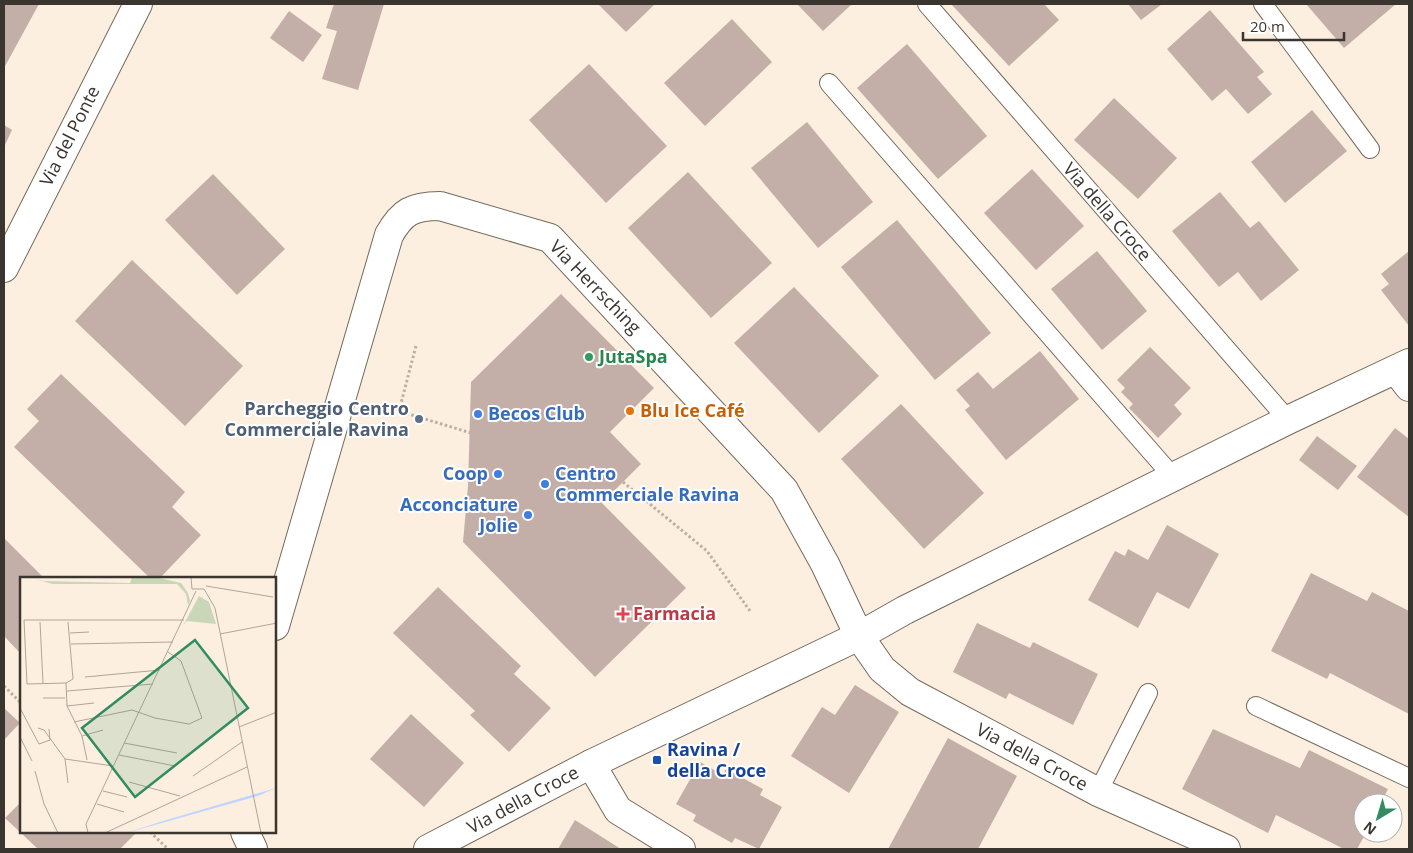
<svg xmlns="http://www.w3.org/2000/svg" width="1413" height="853" font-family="'Open Sans',sans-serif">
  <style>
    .building { fill: #c3afa7 }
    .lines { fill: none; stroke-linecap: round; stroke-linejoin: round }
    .service-casing { stroke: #756a5c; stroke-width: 20 }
    .minor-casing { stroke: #756a5c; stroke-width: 30 }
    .tertiary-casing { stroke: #756a5c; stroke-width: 30 }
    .path { stroke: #bab0a3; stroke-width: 3; stroke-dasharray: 2.5 2.5; stroke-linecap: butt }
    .service { stroke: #fff; stroke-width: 18 }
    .minor { stroke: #fff; stroke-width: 28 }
    .tertiary { stroke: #fff; stroke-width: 28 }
    .leisure-dot { fill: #2e9e5b; stroke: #fff; stroke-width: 2 }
    .food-dot { fill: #e8710a; stroke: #fff; stroke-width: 2 }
    .shop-dot { fill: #3f7fe0; stroke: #fff; stroke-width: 2 }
    .service-dot { fill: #5c6f8a; stroke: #fff; stroke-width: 2 }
    .health-dot { fill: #e0444e; stroke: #fff; stroke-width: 2 }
    .transit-dot { fill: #1a4fb4; stroke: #fff; stroke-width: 2 }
    .labels { text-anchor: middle; stroke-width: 4; stroke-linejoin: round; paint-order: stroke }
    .street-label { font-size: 18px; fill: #3a352f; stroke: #fff }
    .leisure-label { font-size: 18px; font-weight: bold; fill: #27864d; stroke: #fff; text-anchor: start }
    .service-label { font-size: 18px; font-weight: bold; fill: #4e5e75; stroke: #fff; text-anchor: end }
    .food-label { font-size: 18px; font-weight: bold; fill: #c56008; stroke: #fff; text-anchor: start }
    .shop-label { font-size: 18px; font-weight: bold; fill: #366cbe; stroke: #fff; text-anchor: start }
    .health-label { font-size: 18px; font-weight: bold; fill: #be3a42; stroke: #fff; text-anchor: start }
    .transit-label { font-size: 18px; font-weight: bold; fill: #164399; stroke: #fff; text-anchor: start }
    .inset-road { fill: none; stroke: #aea599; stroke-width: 1 }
    .view { fill: #328c62; fill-opacity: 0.15; stroke: #328c62; stroke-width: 2.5 }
    .inset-edge { fill: none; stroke: #3a352f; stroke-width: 2.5 }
  </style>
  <rect width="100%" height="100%" fill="#fcefdf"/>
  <!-- building -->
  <g class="building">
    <polygon points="4,4 39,4 4,68"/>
    <polygon points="334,4 384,4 358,90 322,79 337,31 326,28"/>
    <polygon points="598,4 655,4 626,32"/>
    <polygon points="797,4 852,4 823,31"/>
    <polygon points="951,4 1044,4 1059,20 1009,66"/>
    <polygon points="1128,4 1162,4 1141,20"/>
    <polygon points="1306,4 1396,4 1344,48"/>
    <polygon points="1210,10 1264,72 1257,77 1272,94 1248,114 1226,89 1212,101 1167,49"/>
    <polygon points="289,11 322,35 303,62 270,38"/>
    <polygon points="732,19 772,62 705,126 664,83"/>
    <polygon points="907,44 987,136 938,179 857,88"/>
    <polygon points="589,64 667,146 606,203 529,120"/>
    <polygon points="1114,98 1177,158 1138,199 1074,140"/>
    <polygon points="1312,110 1347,151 1285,203 1251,162"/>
    <polygon points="807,122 873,202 818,248 751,168"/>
    <polygon points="4,125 12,130 4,147"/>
    <polygon points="1032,169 1084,226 1036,270 984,213"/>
    <polygon points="688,172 772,263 711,318 628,228"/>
    <polygon points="213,174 285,249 237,295 165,220"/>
    <polygon points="1220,192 1250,228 1259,221 1299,270 1261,301 1238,272 1219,287 1172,231"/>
    <polygon points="897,220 991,333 935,380 841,267"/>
    <polygon points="1097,251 1147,311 1102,350 1051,289"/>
    <polygon points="1409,251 1409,326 1381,290 1389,284 1381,274"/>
    <polygon points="132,260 243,366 185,426 75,321"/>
    <polygon points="794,287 879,376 819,433 734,343"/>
    <polygon points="561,294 654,388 610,432 641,464 602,503 686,588 595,677 463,542 468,486 471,382"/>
    <polygon points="1150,347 1191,388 1174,405 1182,414 1158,438 1129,408 1133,404 1121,392 1125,388 1117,380"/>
    <polygon points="1040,351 1079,399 1006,460 965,410 970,406 956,390 978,372 993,389"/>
    <polygon points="61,374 185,492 172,507 201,535 160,578 150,578 14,447 39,421 27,409"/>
    <polygon points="901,404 984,493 924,549 841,459"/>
    <polygon points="1395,428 1409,439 1409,517 1357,477"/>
    <polygon points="1317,436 1357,466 1338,490 1299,460"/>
    <polygon points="1167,525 1219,554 1189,609 1157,592 1138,628 1088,600 1115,551 1125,556 1128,549 1148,560"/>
    <polygon points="4,538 44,578 21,578 21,654 4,636"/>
    <polygon points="1311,573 1367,601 1372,592 1409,611 1409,714 1330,673 1327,679 1271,651"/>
    <polygon points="438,587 521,666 514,674 551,708 509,752 470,715 475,711 393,633"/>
    <polygon points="977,623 1030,648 1033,642 1098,674 1073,725 1009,693 1006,699 953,672"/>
    <polygon points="855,685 899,712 849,793 791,756 822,707 835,715"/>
    <polygon points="4,708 20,723 4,740"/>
    <polygon points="411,714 464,763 424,807 370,759"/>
    <polygon points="1213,729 1300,768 1309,750 1388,789 1381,803 1363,803 1363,833 1366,833 1357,849 1344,849 1276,815 1268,833 1182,789"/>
    <polygon points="948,738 1017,776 978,849 888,849"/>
    <polygon points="700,762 723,775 726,769 763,789 760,795 782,807 759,849 735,838 732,843 693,821 696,815 676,804"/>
    <polygon points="21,802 21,832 137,832 120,849 38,849 5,818"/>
    <polygon points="575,820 621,849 558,849"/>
  </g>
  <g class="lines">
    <defs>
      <g id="service">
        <polyline points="927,4 1288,420"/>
        <polyline points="1263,4 1370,149"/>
        <polyline points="829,83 1174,478"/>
        <polyline points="1256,706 1409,778"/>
        <polyline points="1098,792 1148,693"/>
      </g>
      <g id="minor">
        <polyline points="1396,370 1409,387"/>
        <path d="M275,626L389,235C402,212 412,206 440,206L550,238L784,490L825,564L859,636L882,669L910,692L1098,792L1226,849"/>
        <polyline points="591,764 618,810 681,849"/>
        <polyline points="245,832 253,849"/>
      </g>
      <g id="tertiary">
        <polyline points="4,268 138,4"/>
        <polyline points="428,849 591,764 859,636 905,610 1288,420 1409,363"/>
      </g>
    </defs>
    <!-- service casing -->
    <use href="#service" class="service-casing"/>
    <!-- minor casing -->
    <use href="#minor" class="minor-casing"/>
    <!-- tertiary casing -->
    <use href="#tertiary" class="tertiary-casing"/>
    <!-- path -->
    <g class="path">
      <polyline points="416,346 399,411 471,433"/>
      <polyline points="623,482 707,551 750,611"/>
      <polyline points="4,686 21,703"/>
      <polyline points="150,832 168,849"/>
    </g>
    <!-- service -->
    <use href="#service" class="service"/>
    <!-- minor -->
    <use href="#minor" class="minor"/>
    <!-- tertiary -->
    <use href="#tertiary" class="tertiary"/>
  </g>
  <!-- markers -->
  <circle class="leisure-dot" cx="589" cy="357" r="5"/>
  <circle class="food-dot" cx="630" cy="411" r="5"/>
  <g class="shop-dot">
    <circle cx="478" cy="414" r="5"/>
    <circle cx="498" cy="474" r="5"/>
    <circle cx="545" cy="484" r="5"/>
    <circle cx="528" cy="515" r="5"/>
  </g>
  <circle class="service-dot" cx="419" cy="419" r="5"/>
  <path class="health-dot" d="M620.5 606.5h5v5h5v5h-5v5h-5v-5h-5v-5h5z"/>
  <rect class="transit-dot" x="652" y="755" width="10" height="10" rx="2.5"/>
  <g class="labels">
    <!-- street labels -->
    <g class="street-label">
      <text transform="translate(70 136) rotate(-63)" y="6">Via del Ponte</text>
      <text transform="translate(1107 212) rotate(49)" y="6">Via della Croce</text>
      <text transform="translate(595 287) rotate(46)" y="6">Via Herrsching</text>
      <text transform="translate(1032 757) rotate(28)" y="6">Via della Croce</text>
      <text transform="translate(523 800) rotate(-28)" y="6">Via della Croce</text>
    </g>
    <!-- leisure labels -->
    <g class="leisure-label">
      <text x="599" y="363">JutaSpa</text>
    </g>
    <!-- service labels -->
    <g class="service-label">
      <text x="409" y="415">Parcheggio Centro<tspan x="409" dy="21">Commerciale Ravina</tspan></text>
    </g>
    <!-- food labels -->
    <g class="food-label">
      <text x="640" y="417">Blu Ice Café</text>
    </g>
    <!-- shop labels -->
    <g class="shop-label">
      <text x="488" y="420">Becos Club</text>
      <text x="488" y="480" text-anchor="end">Coop</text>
      <text x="555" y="480">Centro<tspan x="555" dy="21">Commerciale Ravina</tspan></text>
      <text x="518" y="511" text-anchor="end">Acconciature<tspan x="518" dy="21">Jolie</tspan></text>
    </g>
    <!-- health labels -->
    <g class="health-label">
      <text x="633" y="620">Farmacia</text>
    </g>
    <!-- transit labels -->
    <g class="transit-label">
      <text x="667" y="756">Ravina /<tspan x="667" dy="21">della Croce</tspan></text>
    </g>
  </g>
  <!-- overview -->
  <g transform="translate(20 577)">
    <rect width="256" height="256" fill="#fcefdf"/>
    <path d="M9,0L23,4L110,6L112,0H135L161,6L168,16L170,24L168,28L166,17L157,7H32ZM179,19L189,25L196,47L167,44L163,49Z" fill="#c9d6b8"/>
    <path d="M256,211L238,219L106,256L143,244Z" fill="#bed5ff"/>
    <path class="inset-road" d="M171,0L172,12H184M186,9L253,20M184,12L195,31L241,256M20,45L23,106M48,45L53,102L46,106L7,107L4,43H164M50,56L69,55M200,57L257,46M51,67L153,65M65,100L140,93M46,106L47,129L62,159L67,183M47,114L133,107M23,121H45M47,129L74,126M0,131L19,167L30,163L29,152M54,145L112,133L135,141L169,147L182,141L161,84L148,75M219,150L257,135M18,151L24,153L45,182L93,189M62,159L83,153M0,160L12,184M104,166L157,176M99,178L155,189M45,182L48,206M15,194L24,227L38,256M173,199L222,165M109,205L160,219M83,214L107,220M77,227L104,235M68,256L66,247L176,14M85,256L227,190"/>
    <path class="view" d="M175,63L228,131L115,220L62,151Z"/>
    <rect width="256" height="256" class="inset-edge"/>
  </g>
  <!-- border -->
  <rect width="1413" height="853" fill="none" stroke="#3a352f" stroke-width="10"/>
  <!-- north arrow -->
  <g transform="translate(1378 818) rotate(218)"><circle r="24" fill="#ffffff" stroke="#b0aeac"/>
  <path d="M0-4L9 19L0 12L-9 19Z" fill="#328c62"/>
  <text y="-8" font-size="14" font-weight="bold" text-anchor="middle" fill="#3a352f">N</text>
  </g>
  <!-- scale -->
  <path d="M1243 32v8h101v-8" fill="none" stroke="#3a352f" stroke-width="2.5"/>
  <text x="1250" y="32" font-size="15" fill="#3a352f" stroke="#ffffff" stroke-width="4" paint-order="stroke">20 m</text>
</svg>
